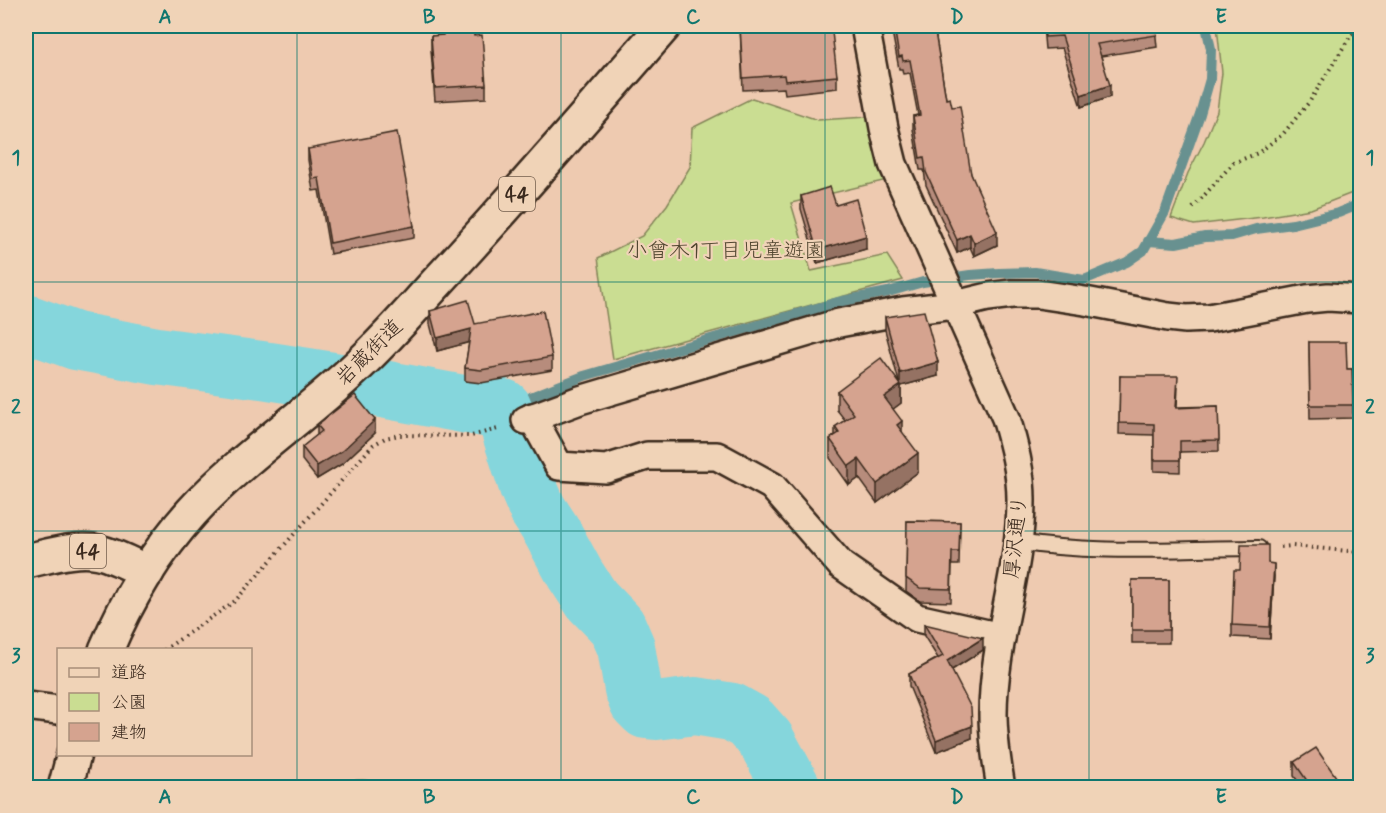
<svg xmlns="http://www.w3.org/2000/svg" width="1386" height="813" font-family="Mynerve,'Klee One',sans-serif">
  <style>
    .green { fill: #cadd92; stroke: #828458; stroke-width: 1.5 }
    .lines { fill: none; stroke-linecap: round; stroke-linejoin: round }
    .stream { stroke: #679190; stroke-width: 10 }
    .river { stroke: #85d6dc; stroke-width: 58 }
    .service-casing { stroke: #3b2a1e; stroke-width: 18 }
    .minor-casing { stroke: #3b2a1e; stroke-width: 32 }
    .primary-casing { stroke: #3b2a1e; stroke-width: 38 }
    .path { stroke: #3b2a1e; stroke-width: 4; stroke-dasharray: 1.5 4.5; stroke-linecap: butt }
    .service { stroke: #f0d3b7; stroke-width: 14 }
    .minor { stroke: #f0d3b7; stroke-width: 27 }
    .primary { stroke: #f0d3b7; stroke-width: 33 }
    .wall { fill: #b78c7b; stroke: #3b2a1e; stroke-width: 1.5 }
    .shaded-wall { fill: #957264; stroke: #3b2a1e; stroke-width: 1.5 }
    .building { fill: #d5a38f; stroke: #3b2a1e; stroke-width: 1.5 }
    .grid { fill: none; stroke: #0f766e; stroke-width: 1.5; stroke-opacity: 0.55 }
    .labels { text-anchor: middle; stroke-width: 4.5; stroke-linejoin: round; paint-order: stroke }
    .shield { fill: #f0d3b7; stroke: #715d4c; stroke-width: 1.5 }
    .shield-label { font-size: 20px; font-weight: bold; fill: #3b2a1e }
    .park-label { font-size: 21px; fill: #50452f; stroke: #f0d3b7 }
    .street-label { font-size: 21px; fill: #3b2a1e; stroke: #f0d3b7 }
    .neatline { fill: none; stroke: #0f766e; stroke-width: 2 }
    .grid-label { font-size: 20px; text-anchor: middle; font-weight: bold; fill: #0f766e }
  </style>
  <rect width="100%" height="100%" fill="#eecab0"/>
  <filter id="ink" filterUnits="userSpaceOnUse"><feTurbulence type="fractalNoise" baseFrequency=".0167" numOctaves="2"/><feDisplacementMap in="SourceGraphic" scale="12" xChannelSelector="R" yChannelSelector="G"/><feConvolveMatrix kernelMatrix="1 2 1 2 8 2 1 2 1" color-interpolation-filters="sRGB"/></filter>
  <g filter="url(#ink)">
    <!-- green -->
    <g class="green">
      <polygon points="1217,26 1360,26 1360,190 1311,209 1263,217 1194,225 1171,218 1188,173 1204,142 1217,111 1222,73"/>
      <polygon points="752,98 818,120 867,117 887,180 791,203 811,271 887,255 903,280 613,359 598,258 642,236 667,205 690,167 692,128"/>
      <polygon points="363,780 417,787 208,787"/>
    </g>
    <g class="lines">
      <!-- stream -->
      <g class="stream">
        <polyline points="1148,241 1176,243 1205,237 1232,236 1256,229 1293,224 1338,213 1360,204"/>
        <polyline points="503,408 584,376 838,302 888,292 923,282 970,275 999,273 1035,272 1084,280 1127,262 1143,251 1165,212 1200,114 1210,79 1211,49 1206,26"/>
      </g>
      <!-- river -->
      <polyline class="river" points="26,323 76,341 157,356 269,371 377,388 490,409 503,408 528,487 538,510 551,530 575,574 592,600 617,626 626,647 633,689 638,702 646,710 656,711 695,706 732,712 750,722 766,740 792,788"/>
      <defs>
        <path id="service" d="M1018,542C1097,555 1179,548 1259,548"/>
        <g id="minor">
          <path d="M865,26L884,128L893,164L1006,418C1014,445 1021,472 1021,500C1021,572 993,642 993,714C993,738 997,764 1001,788"/>
          <polyline points="532,417 559,466 606,469 647,456 717,456 772,486 841,565 917,618 1001,637"/>
          <polyline points="526,420 580,400 839,323 903,311 955,305 988,297 1012,294 1038,294 1085,301 1168,317 1186,319 1209,318 1307,299 1328,297 1360,299"/>
          <polyline points="26,706 58,710"/>
        </g>
        <g id="primary">
          <path d="M26,561C49,556 76,547 99,552C116,556 132,565 147,572"/>
          <path d="M106,650C127,600 156,552 192,512C244,455 310,413 365,359C391,334 415,306 439,280C516,197 590,111 664,26"/>
          <polyline points="65,788 74,754"/>
        </g>
      </defs>
      <!-- service casing -->
      <use href="#service" class="service-casing"/>
      <!-- minor casing -->
      <use href="#minor" class="minor-casing"/>
      <!-- primary casing -->
      <use href="#primary" class="primary-casing"/>
      <!-- path -->
      <g class="path">
        <polyline points="1193,208 1233,163 1258,153 1283,134 1310,101 1351,35 1360,27"/>
        <polyline points="1281,547 1292,546 1360,552"/>
        <polyline points="164,650 235,601 373,445 385,438 399,435 471,436 498,429"/>
      </g>
      <!-- service -->
      <use href="#service" class="service"/>
      <!-- minor -->
      <use href="#minor" class="minor"/>
      <!-- primary -->
      <use href="#primary" class="primary"/>
    </g>
    <!-- wall -->
    <g class="wall">
      <polygon points="442,26 473,26 474,36 486,85 486,98 435,101 431,50 431,36 443,35"/>
      <polygon points="740,26 825,33 837,76 837,88 785,94 784,88 743,90"/>
      <polygon points="891,26 934,26 946,99 952,107 971,174 997,245 974,256 970,247 957,253 926,185 924,170 920,170 913,129 913,116 918,115 910,73 903,74 902,69 899,69"/>
      <polygon points="1043,26 1162,26 1155,27 1157,47 1101,56 1110,97 1081,107 1062,48 1045,49"/>
      <polygon points="308,149 414,226 414,238 330,254 319,190 313,191 308,160"/>
      <polygon points="801,196 866,249 817,263 801,209"/>
      <polygon points="430,311 475,324 552,357 552,370 481,383 465,381 465,368 469,342 437,351 430,324"/>
      <polygon points="885,317 938,376 901,386 901,403 893,409 918,472 877,503 859,478 849,485 830,458 830,439 835,435 835,427 845,420 837,410 837,391 899,382 885,330"/>
      <polygon points="1309,342 1347,369 1352,369 1353,418 1310,419"/>
      <polygon points="1120,376 1178,387 1177,407 1218,406 1219,451 1180,452 1180,472 1154,471 1154,435 1119,434"/>
      <polygon points="317,425 375,433 342,464 317,479 302,460 302,447 317,435"/>
      <polygon points="907,521 960,522 959,565 952,565 951,602 920,601 906,591"/>
      <polygon points="1268,563 1274,576 1270,639 1232,637 1232,625 1240,570"/>
      <rect x="1132" y="580" width="37" height="63"/>
      <polygon points="924,624 983,650 952,670 972,738 936,752 909,686 909,674 938,658 924,636"/>
      <polygon points="1294,762 1343,788 1303,788 1294,776"/>
    </g>
    <!-- shaded-wall -->
    <g class="shaded-wall">
      <polygon points="1110,85 1110,97 1081,107 1081,95"/>
      <polygon points="997,232 997,245 974,256 974,243"/>
      <polygon points="970,234 970,247 957,253 957,240"/>
      <polygon points="866,236 866,249 817,263 817,250"/>
      <polygon points="471,329 471,342 437,351 437,338"/>
      <polygon points="938,362 938,376 901,386 901,403 884,416 884,397 900,385 900,373"/>
      <polygon points="375,420 375,433 342,464 317,479 317,466"/>
      <polygon points="902,421 902,440 897,425"/>
      <polygon points="918,453 918,472 877,503 877,484"/>
      <polygon points="859,459 859,478 849,485 849,466"/>
      <polygon points="1274,564 1274,576 1270,639 1270,627"/>
      <polygon points="983,638 983,650 947,673 947,661"/>
      <polygon points="972,726 972,738 936,752 936,740"/>
    </g>
    <!-- building -->
    <g class="building">
      <polygon points="443,26 473,26 474,36 482,35 486,85 435,88 431,36 443,35"/>
      <polygon points="740,26 824,26 825,33 832,32 837,76 785,81 784,75 743,78"/>
      <polygon points="894,26 934,26 946,99 950,98 952,107 960,106 971,174 997,232 974,243 970,234 957,240 926,172 924,157 920,158 913,116 920,115 910,60 903,61 902,56 899,57"/>
      <polygon points="1044,26 1155,26 1157,35 1097,44 1110,85 1081,95 1062,36 1045,37"/>
      <polygon points="397,132 414,226 330,243 319,178 313,179 308,149"/>
      <polygon points="830,187 836,205 856,199 866,236 817,250 801,196"/>
      <polygon points="468,300 475,324 543,311 552,357 481,370 465,368 471,329 437,338 430,311"/>
      <polygon points="924,311 938,362 900,373 885,317"/>
      <polygon points="1309,342 1346,342 1347,369 1352,369 1353,405 1310,405"/>
      <polygon points="881,358 901,385 884,397 902,421 897,425 918,453 877,484 859,459 849,466 830,439 839,433 835,427 854,414 837,391"/>
      <polygon points="1120,376 1178,376 1176,408 1218,406 1219,440 1180,441 1180,460 1154,460 1154,424 1119,423"/>
      <polygon points="355,395 375,420 342,451 317,466 302,447 322,431 317,425"/>
      <polygon points="907,521 960,522 959,552 952,552 951,589 920,588 906,578"/>
      <polygon points="1241,545 1268,545 1268,563 1274,564 1270,627 1232,625 1234,570 1240,570"/>
      <rect x="1132" y="580" width="37" height="50"/>
      <polygon points="924,624 983,638 947,661 971,708 972,726 936,740 909,674 943,656"/>
      <polygon points="1316,748 1343,787 1343,788 1312,788 1294,762"/>
    </g>
  </g>
  <!-- grid -->
  <path class="grid" d="M297,26V788M561,26V788M825,26V788M1089,26V788M26,282H1360M26,531H1360"/>
  <g class="labels">
    <!-- shield labels -->
    <g class="shield">
      <rect x="499" y="177" width="36" height="34" rx="4.5"/>
      <rect x="70" y="534" width="36" height="34" rx="4.5"/>
    </g>
    <g class="shield-label">
      <text x="517" y="201">44</text>
      <text x="88" y="558">44</text>
    </g>
    <!-- park labels -->
    <g class="park-label">
      <text x="726" y="257">小曾木1丁目児童遊園</text>
    </g>
    <!-- street labels -->
    <g class="street-label">
      <text transform="translate(369 352) rotate(-45)" y="7">岩蔵街道</text>
      <text transform="translate(1015 537) rotate(-84)" y="7">厚沢通り</text>
    </g>
  </g>
  <!-- margin -->
  <rect width="1386" height="813" fill="none" stroke="#f0d3b7" stroke-width="66"/>
  <!-- legend -->
  <rect x="57" y="648" width="195" height="108" fill="#f0d3b7" stroke="#a88f7a" stroke-width="1.5"/>
  <rect x="69" y="668" width="30" height="9" fill="#f0d3b7" stroke="#a88f7a" stroke-width="1.5"/>
  <text x="111" y="678" font-size="18" fill="#3b2a1e">道路</text>
  <rect x="69" y="693" width="30" height="18" fill="#cadd92" stroke="#a88f7a" stroke-width="1.5"/>
  <text x="111" y="708" font-size="18" fill="#3b2a1e">公園</text>
  <rect x="69" y="723" width="30" height="18" fill="#d5a38f" stroke="#a88f7a" stroke-width="1.5"/>
  <text x="111" y="738" font-size="18" fill="#3b2a1e">建物</text>
  <rect x="33" y="33" width="1320" height="747" class="neatline"/>
  <g class="grid-label">
    <text x="165" y="23">A</text>
    <text x="429" y="23">B</text>
    <text x="693" y="23">C</text>
    <text x="957" y="23">D</text>
    <text x="1221" y="23">E</text>
    <text x="16" y="164">1</text>
    <text x="1370" y="164">1</text>
    <text x="16" y="413">2</text>
    <text x="1370" y="413">2</text>
    <text x="16" y="662">3</text>
    <text x="1370" y="662">3</text>
    <text x="165" y="803">A</text>
    <text x="429" y="803">B</text>
    <text x="693" y="803">C</text>
    <text x="957" y="803">D</text>
    <text x="1221" y="803">E</text>
  </g>
</svg>
